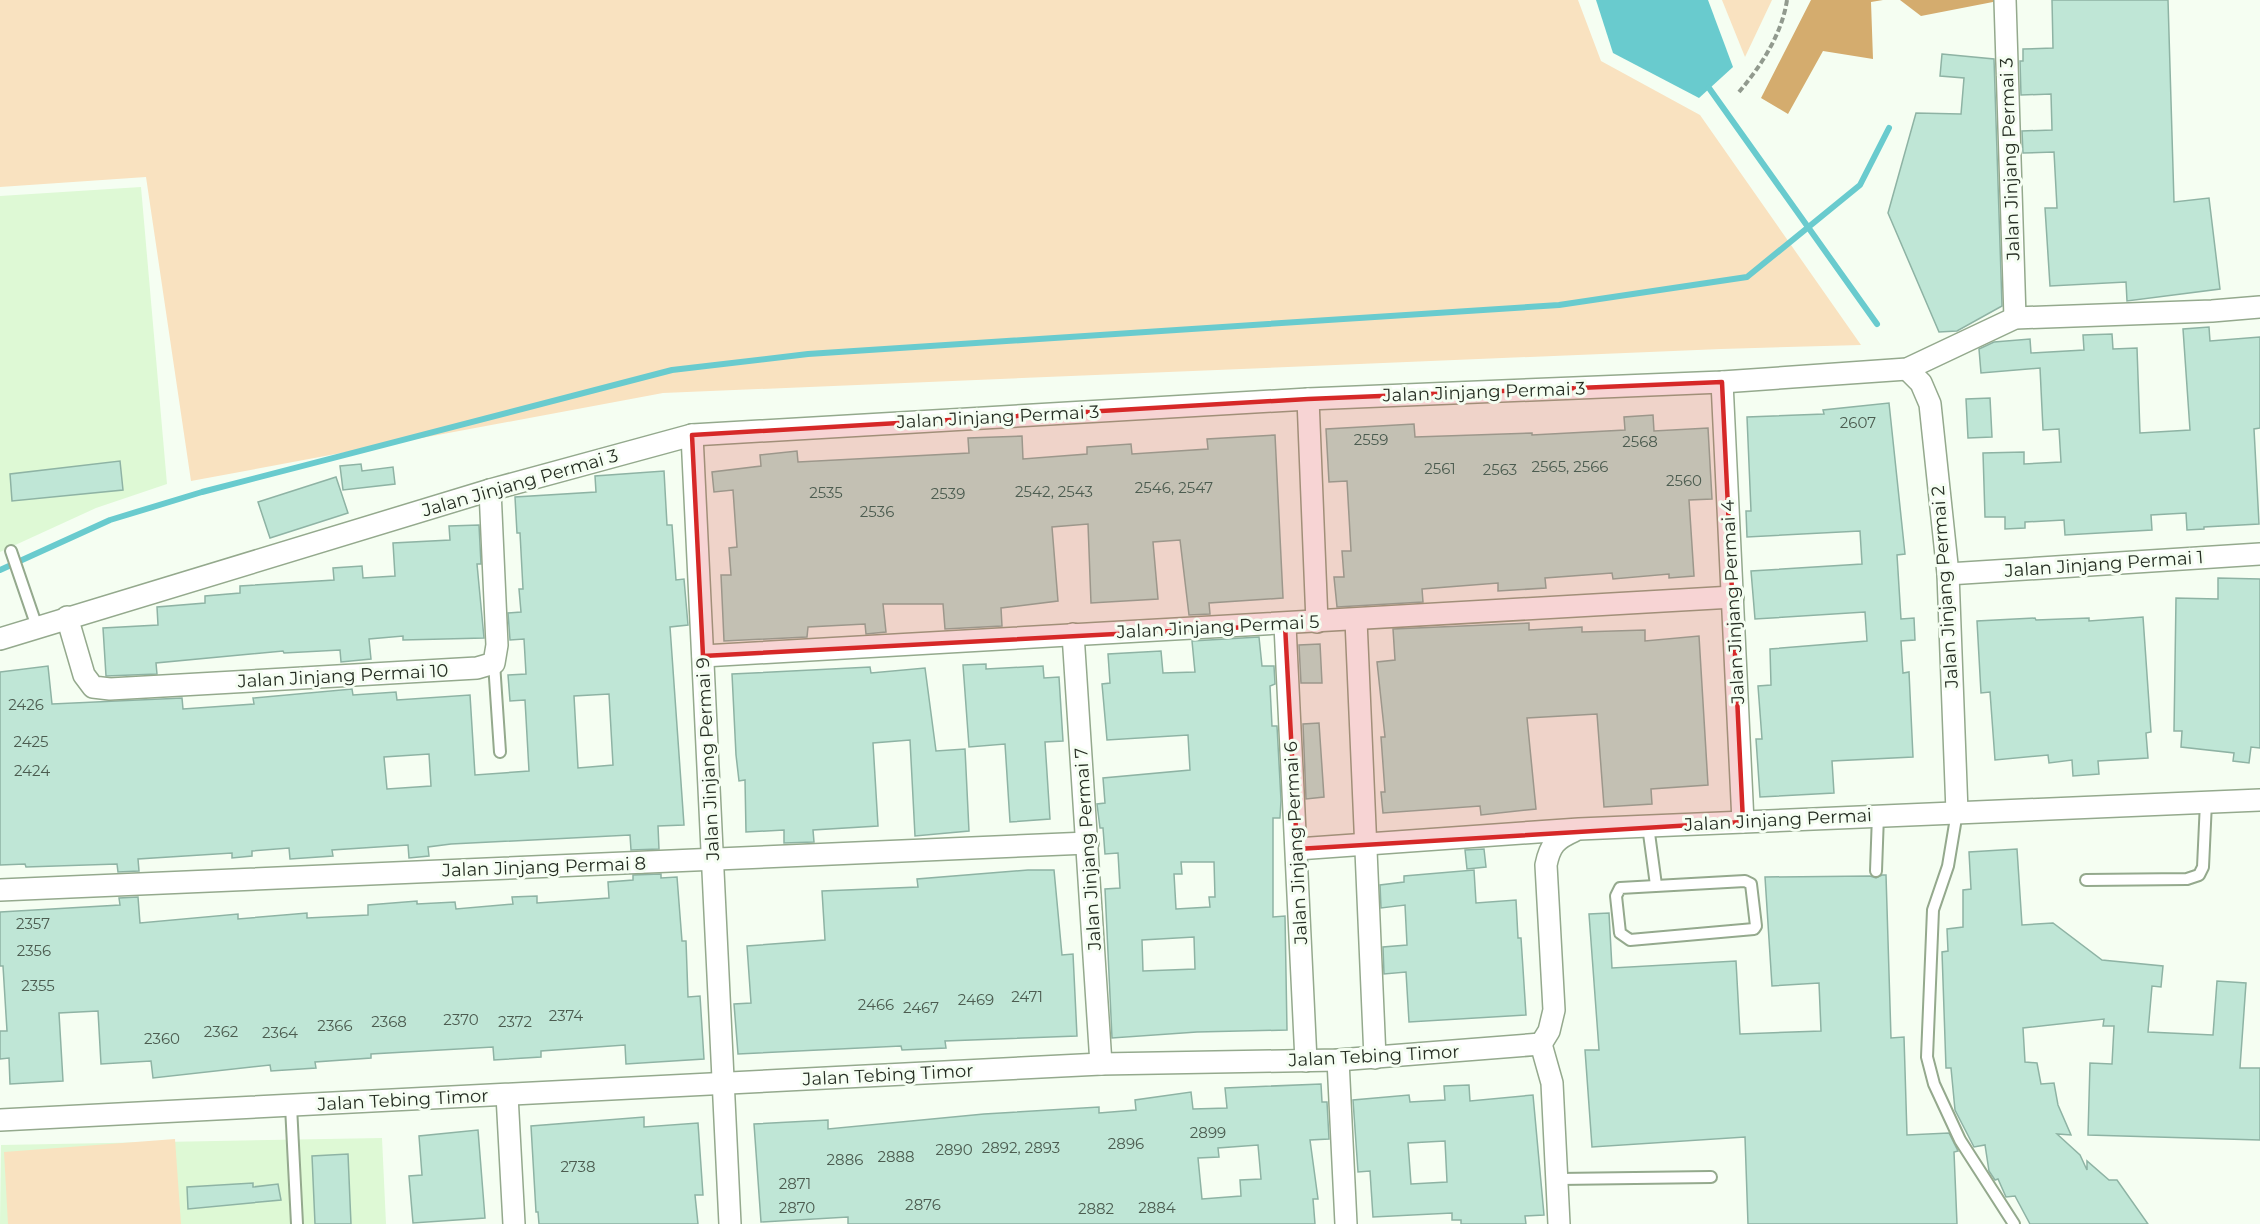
<svg xmlns="http://www.w3.org/2000/svg" width="2260" height="1224" font-family="Montserrat,sans-serif">
  <style>
    .built { fill: #def9d5 }
    .green { fill: #f9e2c0 }
    .forest { fill: #d4ac6e }
    .water { fill: #69cbce }
    .lines { fill: none; stroke-linecap: round; stroke-linejoin: round }
    .stream { stroke: #69cbce; stroke-width: 6 }
    .building { fill: #bfe6d6; stroke: #8eb3a4; stroke-width: 1.5; fill-rule: evenodd }
    .service-casing { stroke: #94a98d; stroke-width: 14 }
    .minor-casing { stroke: #94a98d; stroke-width: 24 }
    .path { stroke: #919a8e; stroke-width: 4; stroke-dasharray: 6 3; stroke-linecap: butt }
    .service { stroke: #fff; stroke-width: 10 }
    .minor { stroke: #fff; stroke-width: 21 }
    .marked { fill: #d62828; fill-opacity: 0.2; stroke: #d62828; stroke-width: 4.5; stroke-linejoin: round }
    .labels { text-anchor: middle; stroke-width: 6; stroke-linejoin: round; paint-order: stroke }
    .number-label { font-size: 15px; fill: #4c5c50 }
    .street-label { font-size: 18px; fill: #262e23; stroke: #f5fef2 }
  </style>
  <rect width="100%" height="100%" fill="#f5fef2"/>
  <!-- built -->
  <g class="built">
    <polygon points="141,187 167,484 96,508 0,552 0,196"/>
    <polygon points="382,1138 386,1224 0,1224 1,1145"/>
  </g>
  <!-- green -->
  <g class="green">
    <polygon points="0,0 1578,0 1601,61 1700,115 1861,345 1721,349 663,393 191,481 146,177 0,187"/>
    <polygon points="1722,0 1772,0 1745,57"/>
    <polygon points="175,1139 181,1224 8,1224 4,1152"/>
  </g>
  <!-- forest -->
  <g class="forest">
    <polygon points="1811,0 1883,0 1871,2 1873,59 1823,51 1788,114 1761,98"/>
    <polygon points="1900,0 1998,0 1998,1 1921,16"/>
  </g>
  <!-- water -->
  <polygon class="water" points="1596,0 1708,0 1733,67 1699,98 1613,53"/>
  <g class="lines">
    <!-- stream -->
    <g class="stream">
      <polyline points="1709,88 1877,324"/>
      <polyline points="0,570 110,520 202,492 672,370 808,354 1559,305 1747,277 1860,185 1889,128"/>
    </g>
  </g>
  <!-- building -->
  <g class="building">
    <polygon points="2052,0 2168,0 2174,202 2209,198 2220,289 2127,301 2126,282 2050,286 2045,208 2057,208 2054,152 2023,153 2022,131 2052,130 2051,94 2021,95 2020,61 2023,61 2023,49 2053,48"/>
    <polygon points="1942,54 1994,59 2002,306 1957,331 1939,332 1888,213 1916,113 1961,114 1964,78 1940,76"/>
    <polygon points="2209,327 2210,341 2260,337 2260,428 2254,429 2259,524 2204,527 2204,529 2187,530 2186,513 2151,515 2152,530 2065,535 2064,520 2025,522 2025,528 2005,529 2005,517 1985,517 1983,453 2024,452 2024,464 2061,462 2059,429 2043,430 2040,368 1981,373 1979,349 1994,342 2030,339 2031,353 2084,350 2083,335 2112,334 2113,349 2137,348 2140,433 2190,430 2183,329"/>
    <polygon points="1990,398 1992,437 1968,438 1966,399"/>
    <polygon points="1889,403 1905,554 1897,555 1901,619 1914,618 1915,640 1901,641 1903,673 1909,672 1913,757 1832,761 1834,793 1760,797 1756,739 1762,739 1758,686 1771,685 1770,649 1867,641 1865,612 1755,619 1751,571 1862,564 1860,531 1747,537 1746,511 1751,511 1747,417 1824,414 1823,410"/>
    <polygon points="1653,415 1654,431 1708,428 1712,499 1689,500 1694,576 1669,578 1669,574 1613,579 1612,573 1545,578 1546,588 1498,591 1498,583 1422,589 1423,602 1337,607 1334,577 1344,577 1342,551 1351,551 1347,481 1329,482 1326,429 1414,424 1415,437 1532,433 1532,435 1625,430 1624,417"/>
    <polygon points="1275,435 1283,598 1209,603 1210,614 1189,615 1180,540 1153,542 1158,599 1091,603 1088,524 1052,527 1058,601 1001,608 1002,626 945,629 943,604 883,604 886,632 866,634 865,624 808,627 807,637 724,641 721,575 731,575 729,548 737,547 733,490 714,492 712,472 761,466 760,455 797,451 798,462 969,453 968,438 1022,436 1023,459 1087,454 1087,447 1131,444 1132,454 1208,449 1207,439"/>
    <polygon points="120,461 123,490 12,501 10,474"/>
    <polygon points="361,464 362,471 393,467 395,484 343,490 340,466"/>
    <path d="M664,471L667,525H672L676,580L684,579L688,625L670,627L684,825L658,826L659,849L631,850L630,835L451,844L428,847L429,856L409,858L408,845L332,850L333,856L290,859L289,848L252,851V856L232,858V853L138,859L139,871L118,872L117,864L26,867L25,864L0,865V672L48,666L52,704L182,698L183,709L254,704L253,698L352,689L353,695L396,692L397,700L470,695L475,775L529,771L525,700L510,701L508,675L526,674L524,639L510,640L508,613L521,612L519,589H523L520,533H517L515,497L596,492L595,476ZM609,694L613,765L578,768L574,696ZM429,754L431,786L387,789L384,757Z"/>
    <polygon points="336,477 348,513 270,538 258,502"/>
    <polygon points="479,525 481,564 477,564 484,638 403,640 403,636 369,639 371,659 341,662 340,650 284,653 283,651 156,663 157,674 106,676 103,628 158,625 157,607 205,603 205,596 240,593 240,586 334,580 333,568 362,566 363,578 395,576 393,543 450,540 449,526"/>
    <polygon points="2218,578 2260,579 2260,748 2251,747 2249,763 2233,761 2234,753 2181,747 2182,731 2174,731 2176,598 2218,599"/>
    <polygon points="2143,617 2151,732 2146,733 2148,758 2098,761 2099,774 2073,776 2072,760 2049,763 2048,755 1995,760 1990,692 1981,693 1977,621 2035,618 2036,620 2089,618 2089,621"/>
    <polygon points="1529,623 1529,630 1582,627 1582,632 1645,630 1645,641 1699,636 1708,785 1651,789 1652,804 1604,807 1597,714 1527,718 1536,809 1481,815 1480,806 1383,813 1381,792 1385,792 1381,737 1385,737 1377,662 1395,660 1393,629"/>
    <path d="M1259,637L1262,666H1274L1275,684L1270,686L1272,726H1277L1281,800L1280,818H1273V917L1285,916L1287,1030L1197,1032L1112,1038L1105,889L1120,888L1118,853L1105,854L1103,828H1100L1097,804L1105,803L1103,778L1190,770L1188,735L1107,740L1102,684L1110,683L1108,654L1161,651L1163,673L1195,672L1192,641ZM1181,862H1214L1215,897H1209L1210,907L1176,909L1174,874H1182ZM1194,937L1195,969L1143,971L1142,940Z"/>
    <polygon points="1320,644 1322,683 1301,683 1299,645"/>
    <polygon points="986,664 986,669 1043,666 1044,678 1059,677 1063,741 1045,742 1050,819 1010,822 1005,744 969,747 963,665"/>
    <polygon points="870,667 871,673 925,668 936,751 965,749 969,831 915,836 910,740 873,743 878,826 813,830 814,842 784,843 784,830 746,832 745,780 739,781 736,755 732,674"/>
    <polygon points="1319,723 1324,797 1306,799 1303,724"/>
    <polygon points="1484,849 1486,867 1467,869 1465,850"/>
    <polygon points="2017,849 2022,925 2053,923 2102,960 2163,966 2161,987 2152,986 2148,1032 2213,1035 2217,981 2246,983 2240,1068 2260,1068 2260,1140 2088,1135 2090,1063 2112,1064 2114,1026 2103,1026 2104,1019 2023,1028 2025,1062 2037,1063 2041,1084 2054,1083 2058,1105 2071,1135 2057,1134 2080,1155 2087,1170 2087,1161 2109,1180 2117,1180 2148,1224 2030,1224 2015,1196 2006,1197 1998,1179 1995,1180 1989,1171 1985,1145 1974,1147 1955,1110 1951,1068 1946,1068 1942,952 1948,951 1947,929 1963,927 1963,890 1971,889 1969,852"/>
    <polygon points="1028,870 1054,870 1062,955 1073,954 1077,1036 945,1041 946,1048 902,1050 901,1046 738,1054 734,1004 751,1003 747,946 825,940 822,891 918,887 917,879"/>
    <polygon points="1474,870 1476,903 1516,900 1518,938 1521,938 1526,1015 1409,1022 1406,972 1384,974 1383,947 1407,945 1405,905 1381,908 1380,885 1404,882 1404,876"/>
    <polygon points="661,874 661,878 677,877 682,941 686,941 688,997 700,996 704,1059 626,1064 625,1045 541,1051 541,1057 494,1060 493,1047 371,1054 371,1058 315,1062 316,1068 271,1071 270,1065 153,1078 151,1061 101,1064 98,1011 59,1013 63,1081 10,1084 9,1058 0,1059 0,1031 7,1031 3,966 0,966 0,912 120,905 119,898 138,897 140,923 238,914 238,919 307,913 307,918 368,915 368,905 417,901 417,904 455,902 456,909 513,904 512,897 537,896 537,903 609,898 608,882 633,880 633,875"/>
    <polygon points="1882,875 1886,875 1891,1038 1904,1037 1907,1135 1949,1133 1958,1151 1954,1152 1957,1224 1748,1224 1745,1137 1592,1147 1585,1050 1599,1050 1589,914 1609,913 1612,968 1736,961 1740,1034 1821,1031 1819,983 1772,986 1765,877 1870,876 1876,878"/>
    <path d="M1321,1084L1322,1102H1327L1329,1139L1310,1140L1318,1199H1313L1315,1224H848V1217L761,1222L754,1124L828,1120V1129L984,1114L1099,1107V1113L1136,1110L1135,1100L1191,1092L1193,1109L1227,1108L1225,1088ZM1258,1145L1261,1179L1240,1180L1241,1196L1202,1199L1198,1158L1219,1157L1218,1148Z"/>
    <path d="M1469,1085L1470,1101L1533,1095L1544,1215L1525,1216L1526,1224H1461V1220H1452V1213L1373,1217L1370,1171L1358,1172L1353,1100L1409,1095L1410,1102L1445,1100L1444,1086ZM1445,1141L1447,1182L1411,1184L1408,1143Z"/>
    <polygon points="644,1117 644,1127 698,1123 703,1195 695,1195 698,1224 539,1224 538,1212 536,1212 531,1126"/>
    <polygon points="478,1130 485,1218 413,1223 409,1176 422,1175 419,1136"/>
    <polygon points="348,1154 351,1224 315,1224 312,1156"/>
    <polygon points="253,1183 253,1187 278,1184 281,1200 188,1209 187,1187"/>
  </g>
  <g class="lines">
    <defs>
      <g id="service">
        <polyline points="11,551 37,627"/>
        <polyline points="494,663 500,752"/>
        <polyline points="1957,812 1948,866 1933,910 1927,1057 1934,1084 1960,1140 2014,1224"/>
        <polyline points="1648,826 1656,885"/>
        <polyline points="1876,871 1878,815"/>
        <polyline points="2086,880 2187,879 2199,875 2203,867 2206,802"/>
        <polygon points="1745,881 1751,884 1756,926 1754,929 1630,940 1620,933 1616,896 1620,888"/>
        <polyline points="291,1106 297,1224"/>
        <polyline points="1559,1179 1711,1177"/>
      </g>
      <g id="minor">
        <polyline points="2005,0 2015,318"/>
        <polyline points="1907,369 1921,383 1930,404 1948,574 1957,812"/>
        <polyline points="1722,382 1743,822"/>
        <polyline points="1308,399 1317,622"/>
        <polyline points="692,435 730,1224"/>
        <polyline points="1948,574 2260,554"/>
        <polyline points="67,617 84,675 93,687 110,689 477,668 494,663 497,645 490,490"/>
        <polyline points="1356,620 1375,1058"/>
        <polyline points="1285,625 1306,1061"/>
        <polyline points="1073,634 1101,1064"/>
        <polyline points="0,639 490,490 692,435 1308,399 1722,382 1907,369 2015,318 2212,311 2260,307"/>
        <polyline points="703,656 1733,597"/>
        <polyline points="1297,849 1579,829 2260,800"/>
        <polyline points="0,890 1088,843"/>
        <path d="M1541,1044L1549,1031L1554,1010L1546,865C1550,845 1556,839 1574,831"/>
        <polyline points="1541,1044 1552,1083 1559,1224"/>
        <polyline points="1338,1060 1346,1224"/>
        <polyline points="507,1095 514,1224"/>
        <polyline points="0,1120 1101,1064 1338,1060 1541,1044"/>
      </g>
    </defs>
    <!-- service casing -->
    <use href="#service" class="service-casing"/>
    <!-- minor casing -->
    <use href="#minor" class="minor-casing"/>
    <!-- path -->
    <path class="path" d="M1739,92C1761,66 1782,34 1787,0"/>
    <!-- service -->
    <use href="#service" class="service"/>
    <!-- minor -->
    <use href="#minor" class="minor"/>
  </g>
  <!-- marked area -->
  <path class="marked" d="M1722,382L1743,822L1297,849L1285,625L703,656L692,435L1308,399Z"/>
  <g class="labels">
    <!-- number labels -->
    <g class="number-label">
      <text x="1858" y="428">2607</text>
      <text x="1371" y="445">2559</text>
      <text x="1640" y="447">2568</text>
      <text x="1570" y="472">2565, 2566</text>
      <text x="1440" y="474">2561</text>
      <text x="1500" y="475">2563</text>
      <text x="1684" y="486">2560</text>
      <text x="1174" y="493">2546, 2547</text>
      <text x="1054" y="497">2542, 2543</text>
      <text x="826" y="498">2535</text>
      <text x="948" y="499">2539</text>
      <text x="877" y="517">2536</text>
      <text x="26" y="710">2426</text>
      <text x="31" y="747">2425</text>
      <text x="32" y="776">2424</text>
      <text x="33" y="929">2357</text>
      <text x="34" y="956">2356</text>
      <text x="38" y="991">2355</text>
      <text x="1027" y="1002">2471</text>
      <text x="976" y="1005">2469</text>
      <text x="876" y="1010">2466</text>
      <text x="921" y="1013">2467</text>
      <text x="566" y="1021">2374</text>
      <text x="461" y="1025">2370</text>
      <text x="389" y="1027">2368</text>
      <text x="515" y="1027">2372</text>
      <text x="335" y="1031">2366</text>
      <text x="221" y="1037">2362</text>
      <text x="280" y="1038">2364</text>
      <text x="162" y="1044">2360</text>
      <text x="1208" y="1138">2899</text>
      <text x="1126" y="1149">2896</text>
      <text x="1021" y="1153">2892, 2893</text>
      <text x="954" y="1155">2890</text>
      <text x="896" y="1162">2888</text>
      <text x="845" y="1165">2886</text>
      <text x="578" y="1172">2738</text>
      <text x="795" y="1189">2871</text>
      <text x="923" y="1210">2876</text>
      <text x="797" y="1213">2870</text>
      <text x="1157" y="1213">2884</text>
      <text x="1096" y="1214">2882</text>
    </g>
    <!-- street labels -->
    <g class="street-label">
      <text transform="translate(2010 159) rotate(-92)" y="6">Jalan Jinjang Permai 3</text>
      <text transform="translate(1484 392) rotate(-2)" y="6">Jalan Jinjang Permai 3</text>
      <text transform="translate(998 417) rotate(-3)" y="6">Jalan Jinjang Permai 3</text>
      <text transform="translate(520 483) rotate(-16)" y="6">Jalan Jinjang Permai 3</text>
      <text transform="translate(2104 564) rotate(-4)" y="6">Jalan Jinjang Permai 1</text>
      <text transform="translate(1945 587) rotate(-94)" y="6">Jalan Jinjang Permai 2</text>
      <text transform="translate(1733 602) rotate(-93)" y="6">Jalan Jinjang Permai 4</text>
      <text transform="translate(1218 627) rotate(-3)" y="6">Jalan Jinjang Permai 5</text>
      <text transform="translate(343 676) rotate(-3)" y="6">Jalan Jinjang Permai 10</text>
      <text transform="translate(708 759) rotate(-93)" y="6">Jalan Jinjang Permai 9</text>
      <text transform="translate(1778 820) rotate(-3)" y="6">Jalan Jinjang Permai</text>
      <text transform="translate(1296 843) rotate(-93)" y="6">Jalan Jinjang Permai 6</text>
      <text transform="translate(1088 849) rotate(-94)" y="6">Jalan Jinjang Permai 7</text>
      <text transform="translate(544 867) rotate(-2)" y="6">Jalan Jinjang Permai 8</text>
      <text transform="translate(1374 1056) rotate(-3)" y="6">Jalan Tebing Timor</text>
      <text transform="translate(888 1075) rotate(-3)" y="6">Jalan Tebing Timor</text>
      <text transform="translate(403 1100) rotate(-3)" y="6">Jalan Tebing Timor</text>
    </g>
  </g>
</svg>
